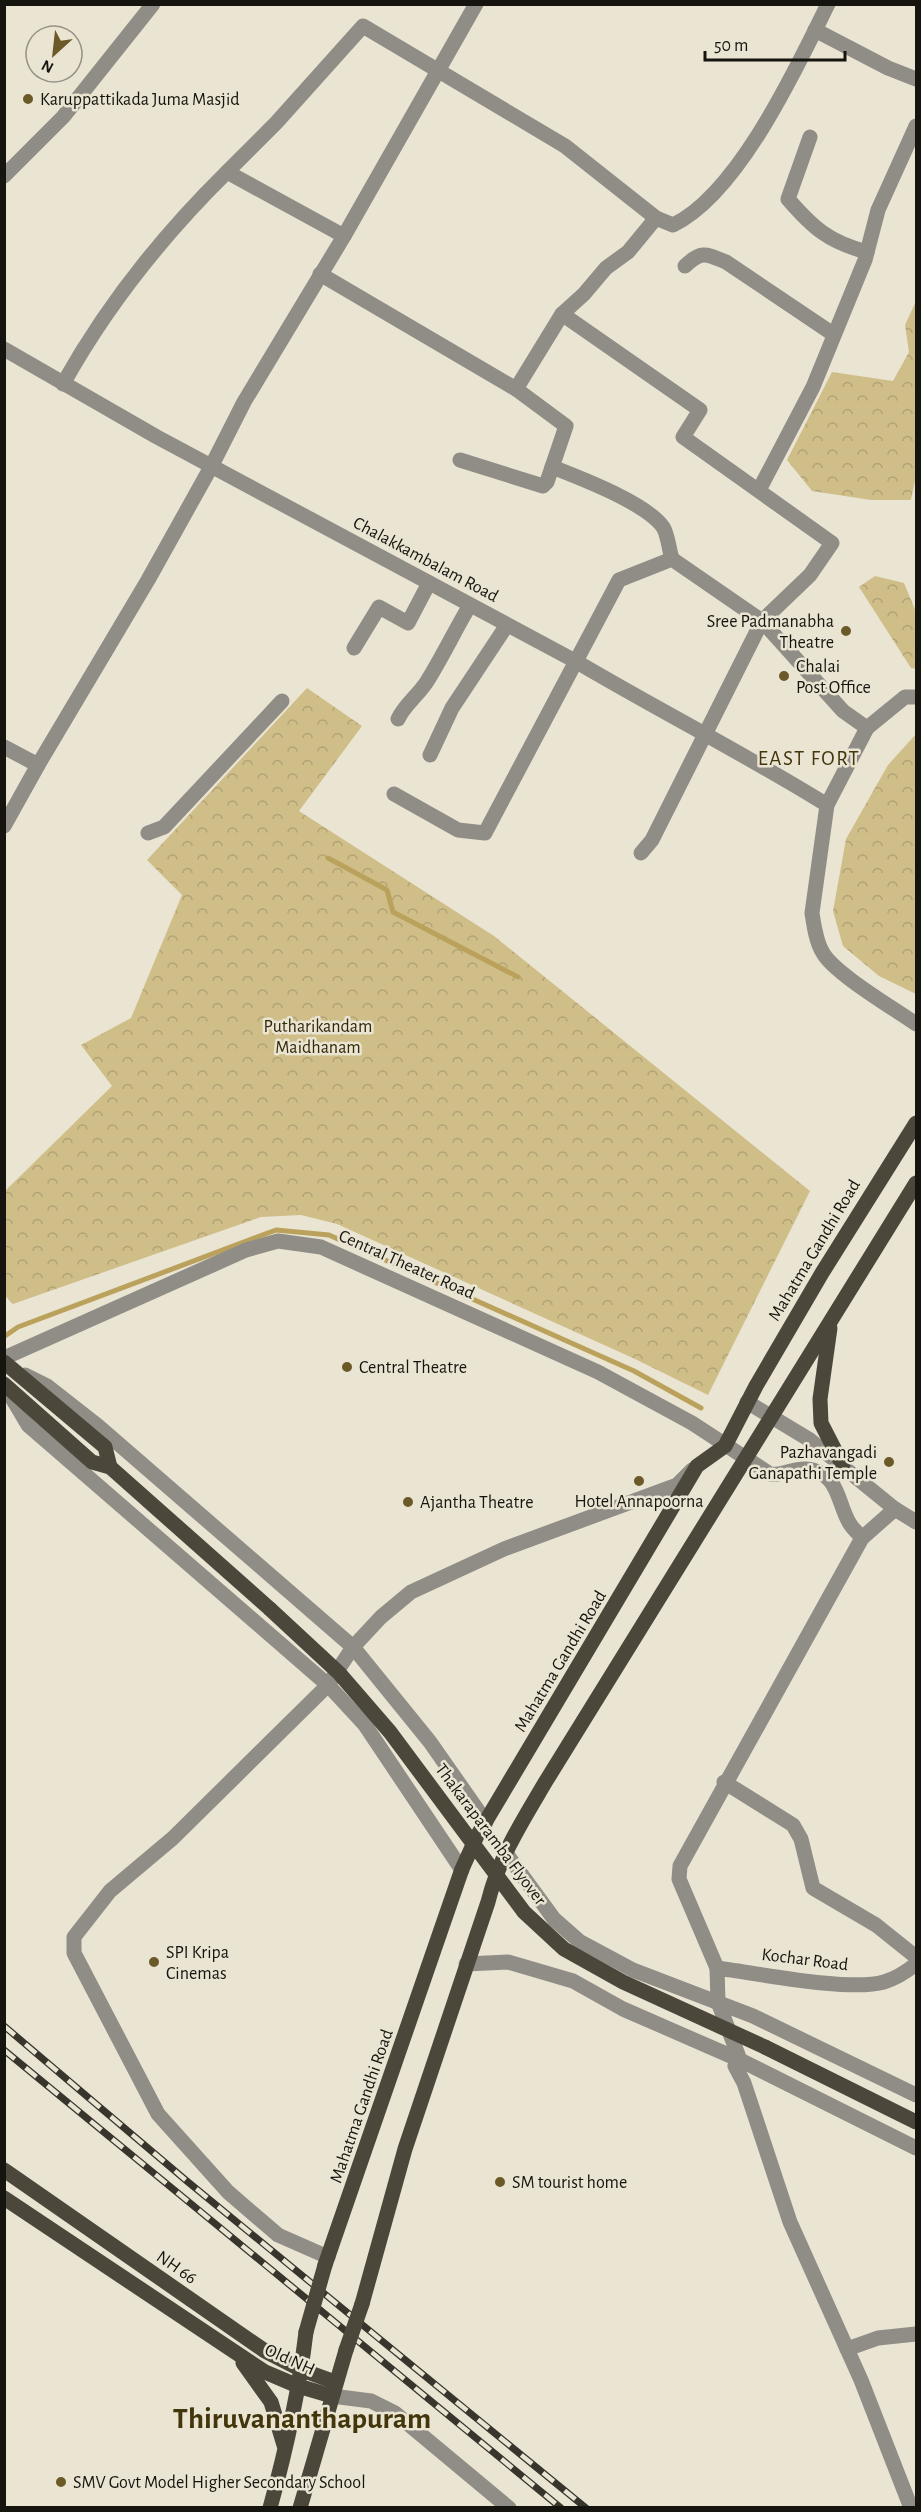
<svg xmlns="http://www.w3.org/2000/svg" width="921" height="2512" font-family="'Alegreya Sans',sans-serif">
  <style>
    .forest { fill: url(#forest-crowns) }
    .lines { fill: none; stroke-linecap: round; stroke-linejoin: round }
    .stream { stroke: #baa25c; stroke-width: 5 }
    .minor { stroke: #8f8d86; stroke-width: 15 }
    .major { stroke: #4b473b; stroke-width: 15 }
    .rail-casing { stroke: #38352d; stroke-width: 7 }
    .rail { stroke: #eae4d3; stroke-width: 4.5; stroke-dasharray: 14; stroke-linecap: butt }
    .major-bridge { stroke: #4b473b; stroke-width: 15 }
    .poi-dot { fill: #6b5a28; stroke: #eae4d3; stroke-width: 2 }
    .labels { text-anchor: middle; stroke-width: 5; stroke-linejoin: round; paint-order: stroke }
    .poi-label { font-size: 18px; fill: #16140e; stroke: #eae4d3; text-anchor: start }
    .street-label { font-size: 18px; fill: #16140e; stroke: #eae4d3 }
    .park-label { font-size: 18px; fill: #332908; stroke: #eae4d3 }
    .quarter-label { font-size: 21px; letter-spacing: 1.5px; fill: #43360c; stroke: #eae4d3 }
    .town-label { font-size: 30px; font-weight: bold; fill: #43360c; stroke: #eae4d3 }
  </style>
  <defs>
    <pattern id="forest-crowns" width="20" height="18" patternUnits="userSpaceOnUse" patternTransform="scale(1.5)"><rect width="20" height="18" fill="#d0be89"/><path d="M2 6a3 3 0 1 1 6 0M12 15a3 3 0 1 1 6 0" fill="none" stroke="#b2a275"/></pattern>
  </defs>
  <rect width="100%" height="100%" fill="#eae4d3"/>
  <!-- forest -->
  <g class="forest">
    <polygon points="916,301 916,476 911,500 871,500 812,491 787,460 832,372 893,381 909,352 905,325"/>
    <polygon points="875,576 904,583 916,612 916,669 911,668 859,587"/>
    <polygon points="307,688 362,726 299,811 494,936 810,1191 708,1395 635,1359 337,1224 301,1215 261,1217 13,1304 5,1296 5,1191 112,1086 81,1045 131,1018 182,895 147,860"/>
    <polygon points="916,734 916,994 879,976 843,946 833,911 846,839 888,765"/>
  </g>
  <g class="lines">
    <!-- stream -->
    <g class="stream">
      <polyline points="328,858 387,890 393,912 518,977"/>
      <polyline points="5,1336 18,1327 276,1230 329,1235 634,1371 701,1408"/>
    </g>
    <!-- minor -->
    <g class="minor">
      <polyline points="815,30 888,68 916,79"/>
      <path d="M810,137L788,199C813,228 829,242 867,252"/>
      <polyline points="227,172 276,123 363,26 565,146 656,218"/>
      <polyline points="4,176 63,117 153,4"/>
      <path d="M685,266C702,250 706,254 726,262L833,334"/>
      <polyline points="320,274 516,389"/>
      <polyline points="562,314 700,410 683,437 832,543 810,575 762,621 652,840 641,853"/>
      <path d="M4,349L157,437L577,662C660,711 745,754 827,805"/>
      <path d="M63,384C107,305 162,236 227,172L344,236"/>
      <path d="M460,460L543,486L547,482L566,426L516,389L562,314L584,294L606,268L628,252L656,218L673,225C738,194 796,69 828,4"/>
      <path d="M552,467C580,478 646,503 663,527C668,535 669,549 672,559"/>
      <polyline points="759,490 813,387 865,260 878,210 916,126"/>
      <polyline points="354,648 379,607 408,623 429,583"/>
      <path d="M916,697H905L867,728L827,805L812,913C814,926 816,942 823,953C835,974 895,1009 916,1024"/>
      <path d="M398,719C404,706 417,696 426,683C442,658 455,630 470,605"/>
      <polyline points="4,747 38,765"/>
      <polyline points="430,755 452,708 507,625"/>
      <polyline points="394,794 458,830 485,833 619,580 672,559 762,621 843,711 867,728"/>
      <polyline points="4,826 38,765 148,580 211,467 244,402 344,236 476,4"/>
      <polyline points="148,833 164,827 282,701"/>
      <path d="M4,1358L246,1250L278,1241L321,1247L598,1372L692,1423L770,1474C782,1476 793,1468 806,1469C840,1472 837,1504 850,1524C853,1529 858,1533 862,1538"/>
      <polyline points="25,1375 47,1386 98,1426 353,1647 430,1742 486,1822"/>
      <polyline points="6,1388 28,1425 328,1685 365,1725 462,1870"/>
      <polyline points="747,1402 810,1440 895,1509 916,1522"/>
      <polyline points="724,1782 793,1825 801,1839 813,1888 876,1925 916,1957"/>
      <polyline points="505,1852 554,1919 579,1941 633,1970 753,2016 916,2095"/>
      <polyline points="466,1964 508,1962 573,1981 623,2009 740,2060 916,2148"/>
      <polyline points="717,1968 679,1879 680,1866 862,1538 895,1509"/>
      <polyline points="328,2257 278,2235 257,2217 228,2192 158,2114 74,1953 74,1937 110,1891 173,1838 328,1685 353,1647 381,1617 411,1592 504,1549 677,1485 692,1470"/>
      <polyline points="847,2349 878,2338 916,2334"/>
      <polyline points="332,2396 371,2401 395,2413 509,2508"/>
      <path d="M911,2508L861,2380L790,2222L744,2083L735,2066L740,2060L718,2002L717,1968C756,1973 849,1992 884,1982C897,1978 906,1972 916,1964"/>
    </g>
    <!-- major -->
    <g class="major">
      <polyline points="830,1328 820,1399 821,1423 843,1466"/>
      <polyline points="4,1362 105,1447 110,1467"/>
      <polyline points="4,1384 92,1462 110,1467 270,1609"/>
      <polyline points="765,2047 916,2122"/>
      <polyline points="4,2170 265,2351 302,2370 335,2382"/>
      <polyline points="4,2198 265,2372 298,2386 332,2396"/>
      <polyline points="325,2265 462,1869 477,1836 697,1466 725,1446 756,1386 822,1273 916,1123"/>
      <path d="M362,2304L405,2149L488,1902C499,1857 523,1820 546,1781L916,1183"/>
      <polyline points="243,2363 271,2402 284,2445"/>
      <path d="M270,2508C286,2450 299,2391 306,2332"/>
      <polyline points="300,2508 346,2350"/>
    </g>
    <defs>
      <g id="rail">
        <polyline points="4,2026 188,2182 586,2508"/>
        <polyline points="4,2050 561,2508"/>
      </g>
    </defs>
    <!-- rail casing -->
    <use href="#rail" class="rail-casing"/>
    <!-- rail -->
    <use href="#rail" class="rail"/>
    <!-- major-bridge -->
    <g class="major-bridge">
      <polyline points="270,1609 339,1673 390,1732 524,1912 564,1949 623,1982 765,2047"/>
      <polyline points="306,2332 325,2265"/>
      <polyline points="346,2350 362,2304"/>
    </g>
  </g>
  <!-- markers -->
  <g class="poi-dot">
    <circle cx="28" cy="99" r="6"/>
    <circle cx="846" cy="631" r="6"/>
    <circle cx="784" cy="676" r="6"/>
    <circle cx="347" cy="1367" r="6"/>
    <circle cx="889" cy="1462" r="6"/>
    <circle cx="639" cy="1481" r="6"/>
    <circle cx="408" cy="1502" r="6"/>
    <circle cx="154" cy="1962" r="6"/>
    <circle cx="500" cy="2182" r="6"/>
    <circle cx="61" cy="2482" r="6"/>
  </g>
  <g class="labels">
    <!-- poi labels -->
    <g class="poi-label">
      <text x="40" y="105">Karuppattikada Juma Masjid</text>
      <text x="834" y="627" text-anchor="end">Sree Padmanabha<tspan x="834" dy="21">Theatre</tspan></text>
      <text x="796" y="672">Chalai<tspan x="796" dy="21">Post Office</tspan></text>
      <text x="359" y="1373">Central Theatre</text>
      <text x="877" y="1458" text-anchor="end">Pazhavangadi<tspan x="877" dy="21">Ganapathi Temple</tspan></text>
      <text x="639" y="1507" text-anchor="middle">Hotel Annapoorna</text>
      <text x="420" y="1508">Ajantha Theatre</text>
      <text x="166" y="1958">SPI Kripa<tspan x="166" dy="21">Cinemas</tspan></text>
      <text x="512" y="2188">SM tourist home</text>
      <text x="73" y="2488">SMV Govt Model Higher Secondary School</text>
    </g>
    <!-- street labels -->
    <g class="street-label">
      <text transform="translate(426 559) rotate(28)" y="6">Chalakkambalam Road</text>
      <text transform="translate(814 1250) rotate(-59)" y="6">Mahatma Gandhi Road</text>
      <text transform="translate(407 1264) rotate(24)" y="6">Central Theater Road</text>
      <text transform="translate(560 1661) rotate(-59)" y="6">Mahatma Gandhi Road</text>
      <text transform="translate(491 1834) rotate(53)" y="6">Thakaraparamba Flyover</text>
      <text transform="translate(805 1959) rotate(7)" y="6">Kochar Road</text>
      <text transform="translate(361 2106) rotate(-71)" y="6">Mahatma Gandhi Road</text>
      <text transform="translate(177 2267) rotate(35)" y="6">NH 66</text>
      <text transform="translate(290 2359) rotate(24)" y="6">Old NH</text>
    </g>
    <!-- park labels -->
    <g class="park-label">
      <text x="318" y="1032">Putharikandam<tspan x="318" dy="21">Maidhanam</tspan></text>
    </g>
    <!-- quarter labels -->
    <g class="quarter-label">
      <text x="809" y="765">EAST FORT</text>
    </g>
    <!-- town labels -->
    <g class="town-label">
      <text x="302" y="2428">Thiruvananthapuram</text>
    </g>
  </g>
  <!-- border -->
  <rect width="921" height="2512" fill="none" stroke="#16140e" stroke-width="12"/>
  <!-- north arrow -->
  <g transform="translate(54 54) rotate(207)"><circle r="28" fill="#eae4d3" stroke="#959184" stroke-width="1.5"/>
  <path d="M0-4.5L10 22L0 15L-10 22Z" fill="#6b5a28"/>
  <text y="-9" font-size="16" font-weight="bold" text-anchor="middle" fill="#16140e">N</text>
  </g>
  <!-- scale -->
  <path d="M705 51v9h140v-9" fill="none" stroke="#16140e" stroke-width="3"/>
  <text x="714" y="51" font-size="18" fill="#16140e" stroke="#eae4d3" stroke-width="4.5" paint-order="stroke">50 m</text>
</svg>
